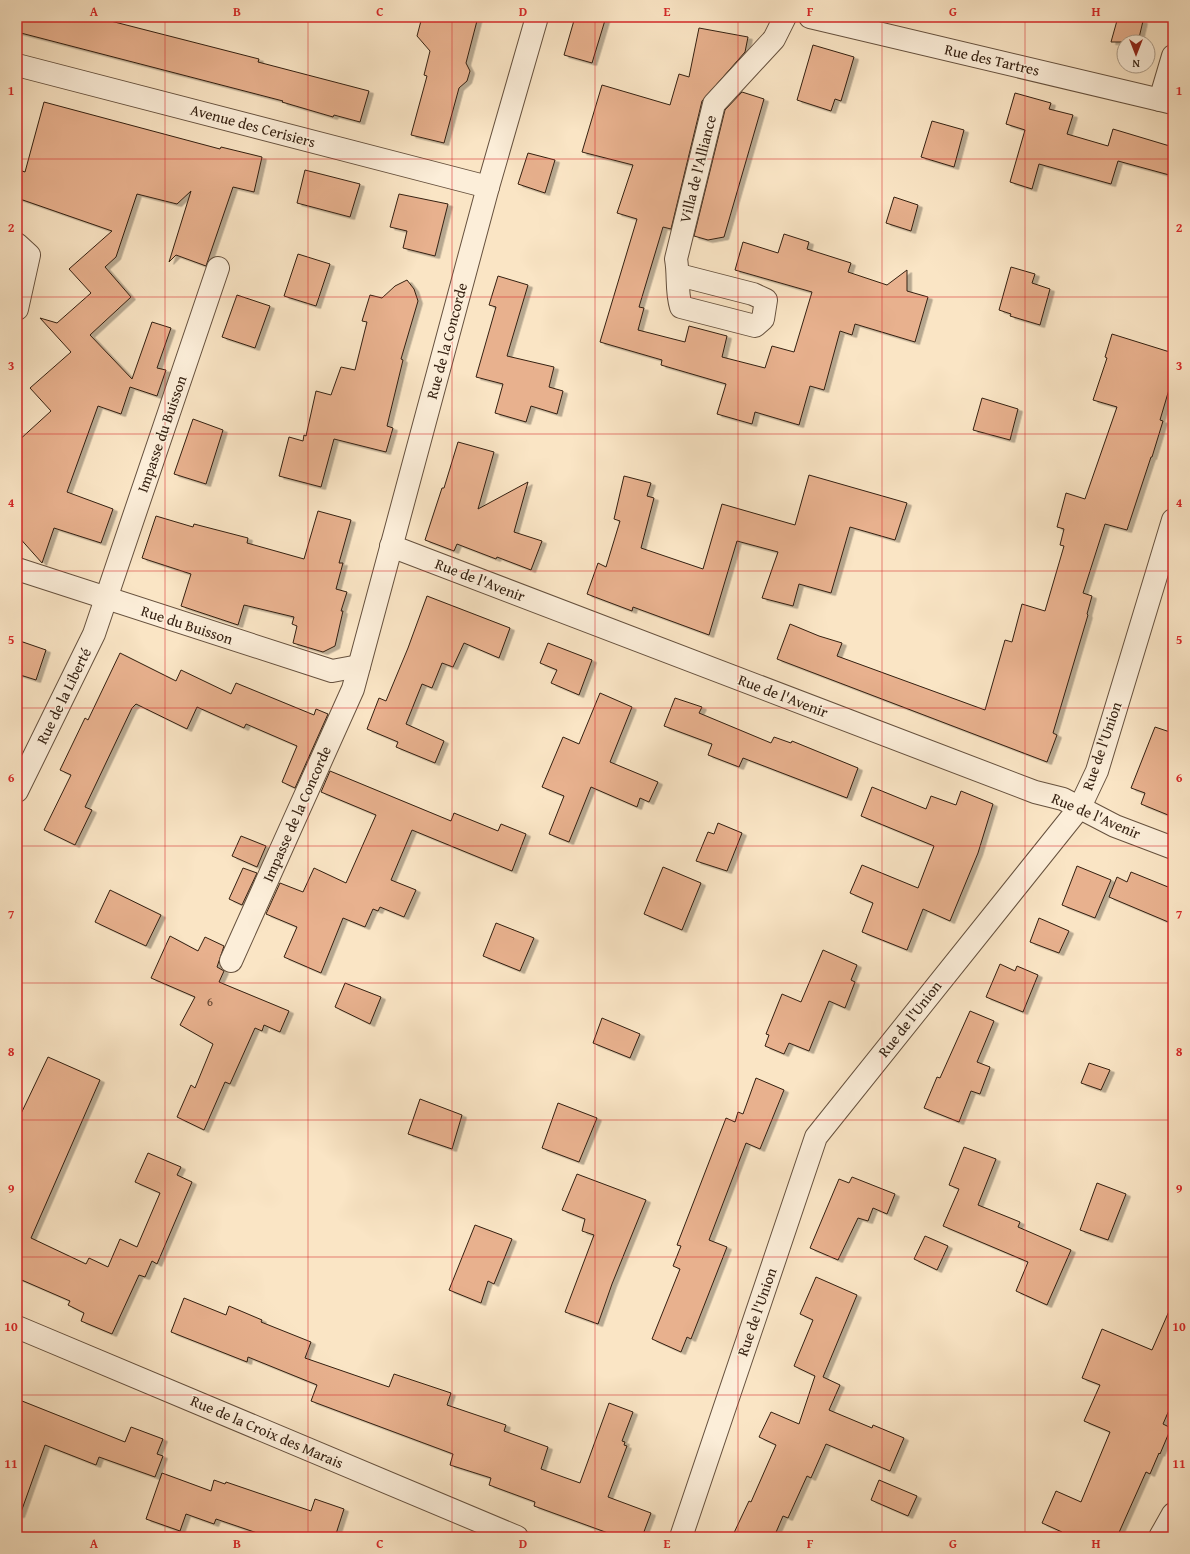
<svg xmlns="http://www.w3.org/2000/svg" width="1190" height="1554" font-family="'Gentium Book Plus',serif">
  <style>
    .building { fill: #e8b18e; stroke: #342011; filter: url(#shadow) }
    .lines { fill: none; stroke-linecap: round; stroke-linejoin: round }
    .minor-casing { stroke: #66513e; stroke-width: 24 }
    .minor { stroke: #fceed9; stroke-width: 22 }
    .grid { fill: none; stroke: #d62828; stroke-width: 1; stroke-opacity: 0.55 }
    .labels { text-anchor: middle; stroke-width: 3; stroke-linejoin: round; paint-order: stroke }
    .number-label { font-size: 13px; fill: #614430 }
    .street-label { font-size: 15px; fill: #342011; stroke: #fceed9 }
    .neatline { fill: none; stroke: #d62828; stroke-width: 1.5 }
    .grid-label { font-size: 13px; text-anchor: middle; font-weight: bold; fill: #d62828 }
  </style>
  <defs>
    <filter id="shadow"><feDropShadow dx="4.5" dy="2.5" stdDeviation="0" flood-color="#0004"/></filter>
  </defs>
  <rect width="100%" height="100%" fill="#fae5c5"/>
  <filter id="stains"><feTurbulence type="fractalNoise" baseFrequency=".005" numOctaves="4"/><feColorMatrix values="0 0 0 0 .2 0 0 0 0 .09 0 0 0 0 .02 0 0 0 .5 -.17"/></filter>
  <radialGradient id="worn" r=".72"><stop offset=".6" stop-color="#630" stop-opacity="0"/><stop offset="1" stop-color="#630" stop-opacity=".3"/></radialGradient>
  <!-- building -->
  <g class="building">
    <polygon points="17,17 95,17 259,59 258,62 369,91 360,122 334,115 333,117 282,102 283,101 17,32"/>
    <polygon points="422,17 478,17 466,63 470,71 467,81 459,88 444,143 411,135 427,76 424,75 430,51 417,36"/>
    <polygon points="575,17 606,17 592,63 564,55"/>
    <polygon points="1118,17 1130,17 1143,21 1138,42 1111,42"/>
    <polygon points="699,28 748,37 745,52 702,101 671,229 663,227 639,307 644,308 638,330 685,342 689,326 727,336 722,357 765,368 772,346 794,352 812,292 735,270 743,242 778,253 784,234 809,242 807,249 851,263 848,272 887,285 907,270 907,291 928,297 915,342 855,324 852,335 840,331 824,390 810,386 799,425 755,412 752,424 717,414 726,384 661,365 662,360 600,342 637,219 617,213 633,165 582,152 602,85 670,105 679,74 689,77"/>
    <polygon points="813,45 854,57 841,101 835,99 831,111 797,100"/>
    <polygon points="742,92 764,99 724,237 708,240 694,236 725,110"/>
    <polygon points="1015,93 1051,103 1049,109 1073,115 1067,134 1108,146 1113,129 1173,147 1173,176 1118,161 1111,184 1039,164 1032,189 1010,182 1025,130 1006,124"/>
    <polygon points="44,102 220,149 221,147 262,157 254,192 233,187 206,266 176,255 169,262 191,191 177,204 137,194 116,257 105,267 131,297 90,335 132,379 152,322 171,328 157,368 166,370 157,396 130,387 121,414 98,406 67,492 113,509 101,543 54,528 42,563 17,535 17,442 51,411 30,388 71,352 40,318 57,323 91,293 69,269 112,231 17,198 17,169 25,172"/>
    <polygon points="932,121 964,130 954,167 921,157"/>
    <polygon points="528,153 555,160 545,193 518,184"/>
    <polygon points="305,170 360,184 350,217 297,203"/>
    <polygon points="399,194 448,204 435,256 403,248 407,231 390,227"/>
    <polygon points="894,197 918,205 911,231 886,223"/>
    <polygon points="298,254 330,264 316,306 284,296"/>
    <polygon points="1011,267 1035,274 1032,283 1050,289 1040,325 1010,316 1011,314 999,310"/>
    <polygon points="498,276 528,285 507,356 554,367 549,387 563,391 557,414 531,406 526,422 495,413 503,384 476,377 496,307 489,305"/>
    <polygon points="407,280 414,289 418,301 401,359 403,360 387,426 393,428 386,452 334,439 321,487 279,476 289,437 303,441 304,435 306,436 316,391 331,395 341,367 355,370 367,322 362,321 370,295 382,298 395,286"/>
    <polygon points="237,295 270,306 255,348 222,337"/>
    <polygon points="1112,334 1173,353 1173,376 1160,420 1163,421 1152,457 1151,457 1127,530 1105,524 1083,593 1092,596 1087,614 1088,615 1053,733 1057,735 1047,762 777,659 790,624 819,636 842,643 837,656 985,710 1005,640 1012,642 1022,604 1045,611 1064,546 1060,545 1064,529 1057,527 1066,493 1085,499 1117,407 1093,400 1107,358 1105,357"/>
    <polygon points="982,398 1018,409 1010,440 973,430"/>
    <polygon points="193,419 223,430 206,484 174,474"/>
    <polygon points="458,442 494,452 478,509 528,482 514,532 542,541 531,570 497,557 496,559 457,544 454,551 425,540 442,488 444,488"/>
    <polygon points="809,475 907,503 895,540 850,527 831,593 799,584 793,606 762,598 778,552 737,541 709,635 633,607 632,611 587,594 598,563 606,567 620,521 614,519 624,476 651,483 647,496 654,498 641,548 703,569 722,504 795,525"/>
    <polygon points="318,511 351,520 339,563 343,563 336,589 347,592 341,611 343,611 335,646 323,652 293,643 297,626 292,624 294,617 244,605 238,625 181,606 191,574 142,558 156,516 193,527 194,524 248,538 247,543 304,559"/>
    <polygon points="427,596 510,628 499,658 464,643 453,667 442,663 432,688 422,684 406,724 444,741 435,763 396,747 398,742 367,729 379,698 386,701 408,648"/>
    <polygon points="17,640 46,650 36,680 17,674"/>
    <polygon points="548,643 592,660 579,695 551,683 557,670 540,663"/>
    <polygon points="120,653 176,681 181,670 231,694 236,683 314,715 316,709 328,714 295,788 282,782 297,746 246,724 244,728 197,707 187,729 136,704 132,708 85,807 92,810 75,845 44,830 71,775 60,770 85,718 88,720"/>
    <polygon points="600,693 632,707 610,762 658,782 649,802 640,798 637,807 591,787 569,842 549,834 564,796 542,787 563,737 579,744"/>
    <polygon points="675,698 702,707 699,713 771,743 774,737 791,743 792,741 858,768 847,798 743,758 739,767 708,755 712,744 664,726"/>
    <polygon points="1155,727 1173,733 1173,817 1141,804 1145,793 1131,788"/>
    <polygon points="330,771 451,821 454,813 498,831 501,824 526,834 512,871 412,830 391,880 416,890 404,917 380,907 378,911 373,909 365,927 343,918 321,973 284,957 297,927 266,914 280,883 303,892 314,868 346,883 376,815 321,792"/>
    <polygon points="872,787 926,809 931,796 956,805 961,791 993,804 978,853 950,921 923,909 907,950 862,932 873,903 850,893 862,865 918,888 934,846 861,816"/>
    <polygon points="718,823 742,833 727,871 696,861 708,832 714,834"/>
    <polygon points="241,836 266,846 257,867 232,856"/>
    <polygon points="1077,866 1111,880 1095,918 1062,905"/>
    <polygon points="663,867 701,883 682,930 644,914"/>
    <polygon points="243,868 257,873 242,905 229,899"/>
    <polygon points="1131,872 1173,889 1173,924 1109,897 1117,877 1127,882"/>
    <polygon points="110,890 161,915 146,946 95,922"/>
    <polygon points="1039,918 1069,931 1059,953 1030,942"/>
    <polygon points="496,923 534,938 520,971 483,956"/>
    <polygon points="170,936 198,951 205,937 224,946 217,967 224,971 219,982 289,1011 280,1032 264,1025 262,1031 255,1028 230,1084 225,1082 204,1130 177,1117 191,1085 195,1088 213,1044 180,1025 195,997 151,978"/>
    <polygon points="823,950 857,965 851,980 855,982 845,1008 829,1001 809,1051 789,1043 784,1054 765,1046 769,1035 766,1034 782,994 801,1002"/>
    <polygon points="1000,964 1015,971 1017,966 1038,975 1023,1012 986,997"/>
    <polygon points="345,983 381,997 370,1024 335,1007"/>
    <polygon points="970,1011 994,1021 977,1062 990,1067 980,1094 971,1091 959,1122 924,1108 937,1077 940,1078"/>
    <polygon points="602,1018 640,1034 630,1058 593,1043"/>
    <polygon points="48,1057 100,1080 31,1238 86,1264 89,1258 108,1267 120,1239 137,1247 160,1193 135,1182 148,1153 181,1167 177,1175 192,1182 157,1264 152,1261 145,1277 139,1275 112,1334 81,1321 84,1313 68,1305 70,1301 17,1278 17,1122"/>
    <polygon points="1089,1063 1110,1070 1101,1090 1081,1083"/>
    <polygon points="756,1078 784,1090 760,1149 746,1143 709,1240 727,1247 691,1339 687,1337 681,1352 652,1339 680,1269 673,1266 681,1246 677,1245 726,1118 735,1122 738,1112 743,1114"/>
    <polygon points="420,1099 462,1115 452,1149 408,1134"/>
    <polygon points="558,1103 597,1118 579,1162 542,1148"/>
    <polygon points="964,1147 996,1159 978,1205 1020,1222 1018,1227 1071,1250 1047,1305 1016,1291 1028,1262 943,1226 959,1189 949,1185"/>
    <polygon points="577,1174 646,1200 612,1284 598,1324 565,1312 594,1235 582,1231 585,1219 562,1210"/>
    <polygon points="852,1177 895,1194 887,1214 873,1208 868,1221 858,1218 838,1260 810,1248 839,1179 849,1183"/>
    <polygon points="1097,1183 1126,1194 1108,1240 1080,1230"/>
    <polygon points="475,1225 512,1239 494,1284 488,1281 481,1303 449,1290"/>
    <polygon points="925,1236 948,1246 937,1270 914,1259"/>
    <polygon points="816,1277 857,1295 823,1377 840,1385 829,1410 872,1428 873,1425 904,1438 890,1471 826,1444 811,1478 807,1476 788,1518 783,1516 774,1537 732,1537 749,1501 751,1502 776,1445 759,1437 771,1412 799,1424 815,1376 794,1366 813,1320 800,1314"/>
    <polygon points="184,1298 226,1315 229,1306 262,1320 261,1322 311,1342 305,1358 389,1387 394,1374 451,1393 447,1405 506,1425 504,1431 548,1447 541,1469 580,1483 609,1403 633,1412 622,1441 625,1442 624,1445 627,1446 608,1497 651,1513 642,1537 619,1537 534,1506 535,1502 489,1485 491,1478 450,1465 453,1454 311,1401 317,1385 248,1357 247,1362 171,1332"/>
    <polygon points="1173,1302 1173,1401 1163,1424 1171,1428 1160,1454 1159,1453 1150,1474 1146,1472 1117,1537 1060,1537 1062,1532 1042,1523 1056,1491 1081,1502 1110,1432 1084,1421 1100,1385 1082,1378 1102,1329 1152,1350"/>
    <polygon points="17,1399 125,1442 131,1427 163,1439 157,1454 163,1456 155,1477 99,1457 96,1465 45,1445 20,1515 18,1515"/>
    <polygon points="162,1473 211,1491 214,1480 225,1484 226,1482 311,1511 315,1499 344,1509 335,1537 269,1537 216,1519 214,1524 186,1514 180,1531 146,1519"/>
    <polygon points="879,1480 917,1496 908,1516 871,1500"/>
  </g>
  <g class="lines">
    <defs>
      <g id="minor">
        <polyline points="810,17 1173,103"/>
        <polyline points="17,65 488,187"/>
        <polyline points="1160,100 1173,56"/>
        <polyline points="17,244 29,255 17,309"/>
        <path d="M679,275L753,294L766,300L763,319L755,326L681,307C676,291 679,275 676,259L714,104L774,39L785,17"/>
        <polyline points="391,546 1035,792 1063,799 1115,826 1173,848"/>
        <polyline points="17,569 332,671 359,666"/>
        <polyline points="17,791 94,634 218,268"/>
        <polyline points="231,961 353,689 488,187 537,17"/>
        <polyline points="17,1327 517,1537"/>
        <polyline points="681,1537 816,1137 1080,807 1097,771 1173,520"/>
        <polyline points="1160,1537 1173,1514"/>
      </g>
    </defs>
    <!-- minor casing -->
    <use href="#minor" class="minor-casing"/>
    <!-- minor -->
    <use href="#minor" class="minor"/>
  </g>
  <!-- grid -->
  <path class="grid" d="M165,17V1537M308,17V1537M452,17V1537M595,17V1537M738,17V1537M882,17V1537M1025,17V1537M17,159H1173M17,297H1173M17,434H1173M17,571H1173M17,708H1173M17,846H1173M17,983H1173M17,1120H1173M17,1257H1173M17,1395H1173"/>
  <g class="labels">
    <!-- number labels -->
    <g class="number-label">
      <text x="210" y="1006">6</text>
    </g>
    <!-- street labels -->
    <g class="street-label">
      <text transform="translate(992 60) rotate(13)" y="5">Rue des Tartres</text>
      <text transform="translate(253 126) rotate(15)" y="5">Avenue des Cerisiers</text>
      <text transform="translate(698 169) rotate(-76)" y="5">Villa de l'Alliance</text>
      <text transform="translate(447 341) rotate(-75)" y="5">Rue de la Concorde</text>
      <text transform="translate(162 434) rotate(-71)" y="5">Impasse du Buisson</text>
      <text transform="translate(480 580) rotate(21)" y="5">Rue de l'Avenir</text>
      <text transform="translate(187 625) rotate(18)" y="5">Rue du Buisson</text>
      <text transform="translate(64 696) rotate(-64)" y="5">Rue de la Liberté</text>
      <text transform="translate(783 696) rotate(21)" y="5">Rue de l'Avenir</text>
      <text transform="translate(1102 746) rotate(-71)" y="5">Rue de l'Union</text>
      <text transform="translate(297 814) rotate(-66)" y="5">Impasse de la Concorde</text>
      <text transform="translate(1096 816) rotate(23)" y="5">Rue de l'Avenir</text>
      <text transform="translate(910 1019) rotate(-52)" y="5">Rue de l'Union</text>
      <text transform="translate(757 1312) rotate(-71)" y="5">Rue de l'Union</text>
      <text transform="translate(267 1432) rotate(23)" y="5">Rue de la Croix des Marais</text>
    </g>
  </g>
  <!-- margin -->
  <rect width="1190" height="1554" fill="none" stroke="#fae5c5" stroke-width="44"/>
  <!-- north arrow -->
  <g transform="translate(1136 54) rotate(180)"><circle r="19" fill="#fceed9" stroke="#ac9c89"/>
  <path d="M0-3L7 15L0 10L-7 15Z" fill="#8f2418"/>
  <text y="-6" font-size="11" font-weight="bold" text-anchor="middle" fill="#342011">N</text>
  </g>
  <rect x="22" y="22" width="1146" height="1510" class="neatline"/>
  <g class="grid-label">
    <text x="94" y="16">A</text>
    <text x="237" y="16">B</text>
    <text x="380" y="16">C</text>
    <text x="523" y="16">D</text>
    <text x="667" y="16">E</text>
    <text x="810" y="16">F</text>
    <text x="953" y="16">G</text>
    <text x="1096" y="16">H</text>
    <text x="11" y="95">1</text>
    <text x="1179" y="95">1</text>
    <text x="11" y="232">2</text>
    <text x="1179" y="232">2</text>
    <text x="11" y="370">3</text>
    <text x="1179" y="370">3</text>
    <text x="11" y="507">4</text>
    <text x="1179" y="507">4</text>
    <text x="11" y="644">5</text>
    <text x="1179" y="644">5</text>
    <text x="11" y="782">6</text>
    <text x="1179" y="782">6</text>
    <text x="11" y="919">7</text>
    <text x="1179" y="919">7</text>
    <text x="11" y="1056">8</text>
    <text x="1179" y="1056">8</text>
    <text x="11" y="1193">9</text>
    <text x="1179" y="1193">9</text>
    <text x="11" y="1331">10</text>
    <text x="1179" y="1331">10</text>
    <text x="11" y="1468">11</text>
    <text x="1179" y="1468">11</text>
    <text x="94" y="1548">A</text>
    <text x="237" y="1548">B</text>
    <text x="380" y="1548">C</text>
    <text x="523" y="1548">D</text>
    <text x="667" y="1548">E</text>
    <text x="810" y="1548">F</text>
    <text x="953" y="1548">G</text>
    <text x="1096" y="1548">H</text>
  </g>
  <rect width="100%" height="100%" filter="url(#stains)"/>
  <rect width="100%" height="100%" fill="url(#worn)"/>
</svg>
